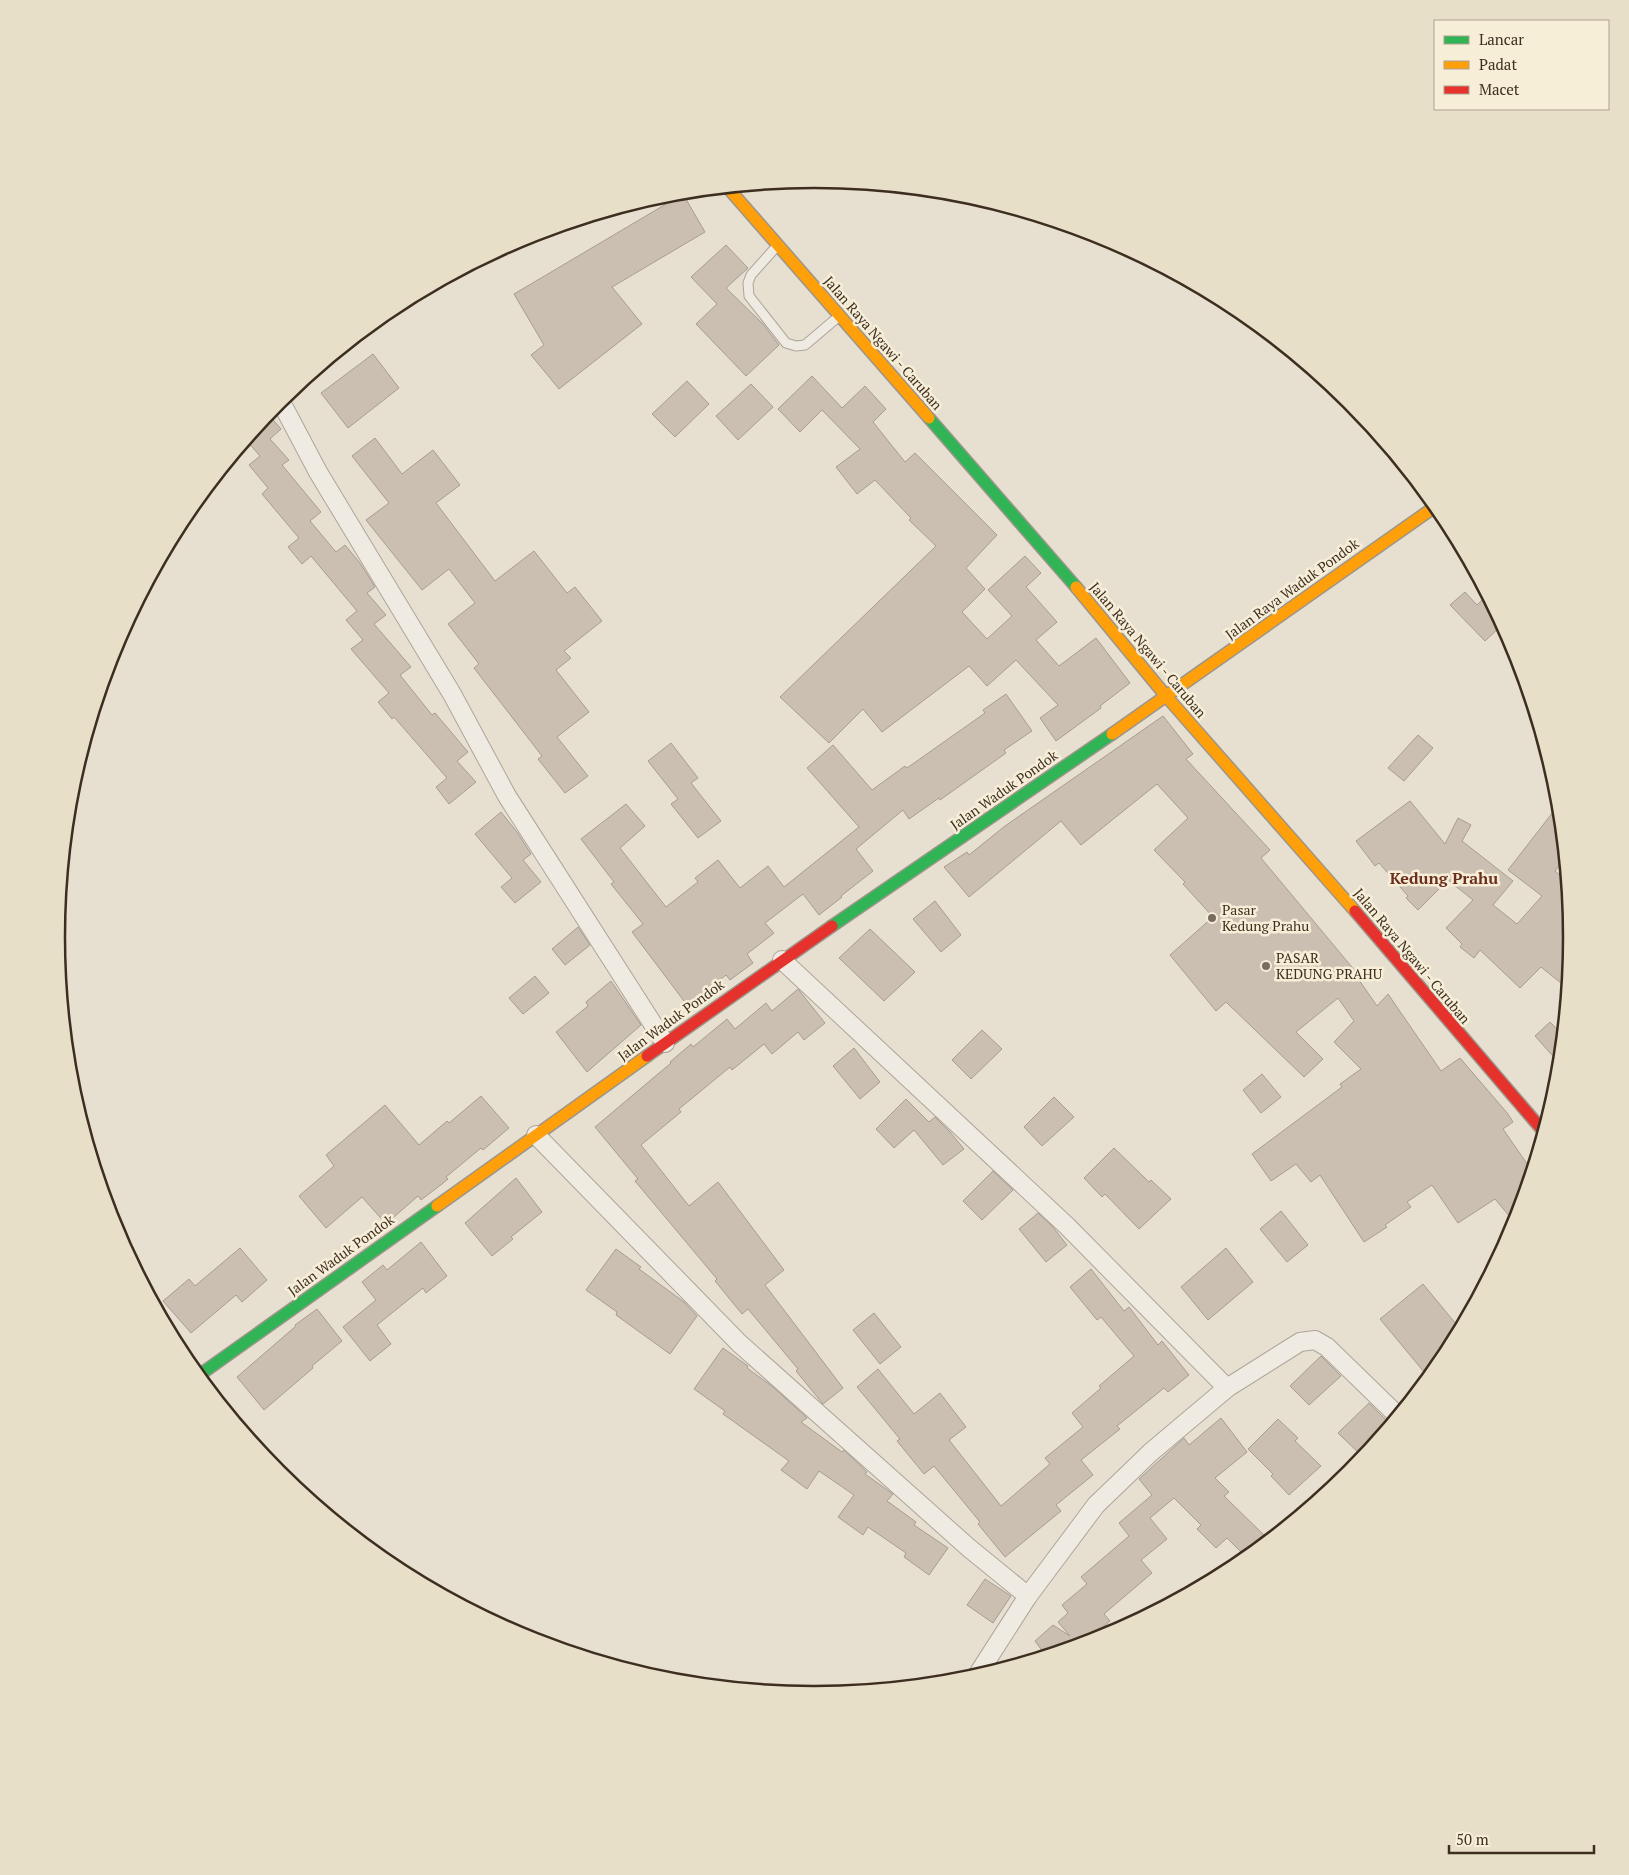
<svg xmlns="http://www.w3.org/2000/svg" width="1629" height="1875" font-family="'PT Serif',serif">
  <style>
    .building { fill: #cbbfb2; stroke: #a89c90 }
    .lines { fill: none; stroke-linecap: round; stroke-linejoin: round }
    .lane-casing { stroke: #ada599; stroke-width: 11 }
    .street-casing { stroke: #ada599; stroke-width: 20 }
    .fast-casing { stroke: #9c958a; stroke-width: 14 }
    .slow-casing { stroke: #9c958a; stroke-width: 14 }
    .jam-casing { stroke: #9c958a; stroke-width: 14 }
    .lane { stroke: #efebe3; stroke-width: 9 }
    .street { stroke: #efebe3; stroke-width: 18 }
    .fast { stroke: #30b455; stroke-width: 11 }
    .slow { stroke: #ff9f0a; stroke-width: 11 }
    .jam { stroke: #e5322d; stroke-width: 11 }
    .poi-dot { fill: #786c5e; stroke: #f7eed8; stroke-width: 2 }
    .labels { text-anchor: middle; stroke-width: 5; stroke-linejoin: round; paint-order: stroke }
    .street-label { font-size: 14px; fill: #3d2e20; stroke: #f7eed8 }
    .poi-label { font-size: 14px; fill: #3d2e20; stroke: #f7eed8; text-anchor: start }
    .quarter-label { font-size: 16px; font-weight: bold; fill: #6b2e1e; stroke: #f7eed8 }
    .rim { fill: none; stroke: #3d2e20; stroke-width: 2.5 }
  </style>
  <rect width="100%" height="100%" fill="#e7e0d1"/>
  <!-- building -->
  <g class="building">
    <polygon points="683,194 705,232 612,287 642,324 559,389 531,355 544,345 514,294"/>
    <polygon points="726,245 748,268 726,288 763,324 779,345 746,376 696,324 717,304 691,277"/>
    <polygon points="373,354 399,388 348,428 321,393"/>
    <polygon points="812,376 842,408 865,386 886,409 873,422 905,462 915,453 997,535 966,568 985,589 962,612 987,639 1012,616 988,590 1025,556 1041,573 1026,587 1057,622 1036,640 1059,666 1096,638 1130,683 1100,706 1101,708 1056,741 1040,718 1058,705 1016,660 987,686 969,666 882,732 863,709 829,743 780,697 936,546 909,520 911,518 875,480 857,494 836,467 860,449 822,410 800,432 778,409"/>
    <polygon points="687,381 709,404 675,437 652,414"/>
    <polygon points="751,384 773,407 738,440 716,416"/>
    <polygon points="268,414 281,429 270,439 289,460 282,465 321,512 310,521 336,552 345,545 360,563 375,587 367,593 386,615 374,624 411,667 400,675 432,715 435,713 468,752 457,761 476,782 449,804 436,787 447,778 394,717 392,719 378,702 389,693 351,649 363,640 346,620 357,611 311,556 302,564 288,547 299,538 262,494 268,488 249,465 260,456 246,440"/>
    <polygon points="375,438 402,474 433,450 460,485 436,503 495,581 534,551 567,593 575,587 602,621 564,651 571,658 556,670 589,712 557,737 588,776 565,793 538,759 542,756 474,668 479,664 448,624 475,603 449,569 422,590 366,520 389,503 352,456"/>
    <polygon points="1465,592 1477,605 1487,595 1497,613 1491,620 1499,628 1485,641 1450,605"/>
    <polygon points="1006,694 1032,731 1004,750 1006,753 940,800 939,798 909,819 903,810 856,849 873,871 841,896 842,897 819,915 803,894 765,923 774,933 747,954 753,963 730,980 726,975 687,1005 632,932 643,924 611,884 614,882 581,839 626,804 645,826 620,848 666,907 698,882 695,878 718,860 740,888 768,866 784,887 859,827 807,768 833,745 872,790 905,766 907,768 985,713 983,710"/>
    <polygon points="1163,716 1193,754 1186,759 1270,850 1261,858 1361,978 1359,980 1377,1006 1388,994 1441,1071 1460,1058 1508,1114 1513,1122 1503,1129 1532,1171 1516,1224 1495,1199 1458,1223 1432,1185 1407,1202 1411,1207 1385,1225 1387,1227 1364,1242 1320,1175 1311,1182 1296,1164 1271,1181 1252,1154 1342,1087 1340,1084 1361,1069 1334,1042 1354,1021 1338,998 1296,1032 1323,1059 1304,1077 1226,1002 1216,1011 1170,955 1213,917 1183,884 1185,882 1154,850 1188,818 1157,784 1081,845 1061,821 969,897 944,867 967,852 969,855 1005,826"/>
    <polygon points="1418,735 1433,748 1404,781 1388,768"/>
    <polygon points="671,743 698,778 691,783 721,821 698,838 671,804 678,799 648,761"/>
    <polygon points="1410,801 1445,844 1458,818 1471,825 1462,841 1513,881 1493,905 1517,924 1542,896 1508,870 1560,803 1565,858 1555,871 1567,881 1573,938 1569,973 1561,983 1541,967 1520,988 1480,950 1474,958 1460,947 1462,944 1446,928 1473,900 1448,880 1418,910 1406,898 1408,896 1379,863 1375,866 1356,841"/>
    <polygon points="501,812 517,832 531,854 523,860 541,882 515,903 501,887 512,878 475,834"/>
    <polygon points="935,901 961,935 941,952 913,919"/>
    <polygon points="578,927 590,945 565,965 552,949"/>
    <polygon points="870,929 915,972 884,1001 839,958"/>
    <polygon points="535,976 549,993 523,1014 509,998"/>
    <polygon points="611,981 641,1025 587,1072 556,1032 588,1006 586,1002"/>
    <polygon points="798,989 825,1023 804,1040 798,1032 772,1054 764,1044 732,1070 730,1067 679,1109 681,1112 641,1145 689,1206 718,1182 784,1270 765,1285 843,1388 823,1404 796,1371 798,1369 748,1309 742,1314 715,1281 717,1279 635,1181 638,1179 595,1127 671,1063 670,1062 691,1044 693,1047 727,1019 735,1029 766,1003 772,1011"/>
    <polygon points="1550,1022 1563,1035 1560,1064 1535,1036"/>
    <polygon points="982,1030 1002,1049 971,1079 952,1060"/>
    <polygon points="854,1048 880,1082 860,1099 833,1066"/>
    <polygon points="1262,1074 1281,1097 1261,1113 1243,1090"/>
    <polygon points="481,1096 509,1128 483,1150 481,1148 446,1177 448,1179 442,1184 421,1200 418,1196 386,1224 362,1197 326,1228 299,1196 334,1166 326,1155 385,1105 419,1145 447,1121 449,1123"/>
    <polygon points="1054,1097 1074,1117 1042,1146 1024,1127"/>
    <polygon points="906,1099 929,1122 935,1117 950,1132 964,1149 943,1165 914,1130 894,1148 876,1129"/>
    <polygon points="1114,1148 1149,1182 1151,1180 1171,1199 1139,1229 1105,1194 1102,1197 1084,1178"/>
    <polygon points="993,1171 1013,1190 982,1220 963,1201"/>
    <polygon points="516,1178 542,1212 511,1237 513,1239 492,1256 465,1223"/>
    <polygon points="1281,1211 1308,1245 1287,1262 1260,1229"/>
    <polygon points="1038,1213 1052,1226 1067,1245 1046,1262 1019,1229"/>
    <polygon points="421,1242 447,1276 426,1293 423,1288 377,1325 391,1344 370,1361 343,1327 376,1300 362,1282 383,1265 387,1270"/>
    <polygon points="240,1248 267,1280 242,1302 236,1295 191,1333 163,1301 189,1279 195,1286"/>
    <polygon points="1226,1248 1253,1282 1208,1320 1181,1287"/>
    <polygon points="616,1249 641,1267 639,1269 684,1302 697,1316 670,1354 616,1315 617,1312 586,1290"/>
    <polygon points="1091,1269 1124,1311 1129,1307 1158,1345 1162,1341 1189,1375 1168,1392 1164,1388 1117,1426 1120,1429 1081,1460 1093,1475 1056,1505 1061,1511 1005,1557 978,1524 980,1522 934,1466 924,1474 897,1441 900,1439 857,1387 878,1369 914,1414 940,1393 966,1427 949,1440 1001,1506 1050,1464 1045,1458 1083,1427 1072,1413 1101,1388 1099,1386 1134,1356 1101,1317 1097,1320 1070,1287"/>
    <polygon points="1423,1284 1461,1330 1445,1359 1429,1378 1380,1319"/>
    <polygon points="317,1309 342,1341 312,1366 313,1368 264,1410 237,1377 296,1326 295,1325"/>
    <polygon points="874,1313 901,1347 880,1364 853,1330"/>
    <polygon points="723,1348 748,1366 747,1368 773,1387 807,1418 801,1422 842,1452 844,1450 867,1472 865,1474 893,1494 887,1501 916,1522 914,1525 948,1548 929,1575 904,1557 906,1553 868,1527 863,1535 838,1517 854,1495 819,1471 807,1489 781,1470 789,1461 723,1414 725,1411 694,1389"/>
    <polygon points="1321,1356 1341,1376 1309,1405 1290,1386"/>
    <polygon points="1369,1403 1391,1425 1364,1458 1338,1433"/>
    <polygon points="1221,1418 1247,1452 1215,1478 1229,1492 1224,1496 1269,1540 1247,1558 1227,1538 1216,1548 1197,1529 1201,1525 1174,1498 1150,1518 1167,1539 1141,1560 1152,1573 1104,1614 1110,1621 1082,1645 1046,1656 1035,1641 1053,1625 1070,1636 1058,1622 1068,1613 1062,1605 1087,1584 1081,1577 1129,1536 1119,1523 1152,1495 1139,1479 1184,1438 1189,1445"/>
    <polygon points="1278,1419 1298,1438 1295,1441 1321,1466 1289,1495 1271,1476 1273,1474 1248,1449"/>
    <polygon points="985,1579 1011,1596 993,1623 967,1605"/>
  </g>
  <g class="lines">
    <defs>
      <polyline id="lane" points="776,247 751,275 748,283 749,296 786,343 796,346 805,345 838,317"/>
      <g id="street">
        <polyline points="280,400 318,472 452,694 507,796 665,1043"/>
        <polyline points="782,960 1067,1226 1227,1388"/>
        <polyline points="536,1135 739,1343 969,1548 1028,1596"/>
        <polyline points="976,1677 1028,1596 1096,1505 1151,1452 1227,1388 1300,1342 1315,1340 1327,1347 1398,1416"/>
      </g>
      <g id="fast">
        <polyline points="929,418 1076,587"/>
        <polyline points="832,926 1112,734"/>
        <polyline points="198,1376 437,1206"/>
      </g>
      <g id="slow">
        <polyline points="728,188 929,418"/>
        <polyline points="1076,587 1166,696 1355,911"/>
        <polyline points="1112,734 1436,506"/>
        <polyline points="437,1206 647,1056"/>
      </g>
      <g id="jam">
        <polyline points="1355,911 1544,1132"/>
        <polyline points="647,1056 832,926"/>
      </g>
    </defs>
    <!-- lane casing -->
    <use href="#lane" class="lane-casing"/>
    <!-- street casing -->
    <use href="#street" class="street-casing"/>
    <!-- fast casing -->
    <use href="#fast" class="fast-casing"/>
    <!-- slow casing -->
    <use href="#slow" class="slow-casing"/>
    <!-- jam casing -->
    <use href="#jam" class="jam-casing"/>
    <!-- lane -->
    <use href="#lane" class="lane"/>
    <!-- street -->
    <use href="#street" class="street"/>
    <!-- fast -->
    <use href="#fast" class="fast"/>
    <!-- slow -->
    <use href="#slow" class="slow"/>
    <!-- jam -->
    <use href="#jam" class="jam"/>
  </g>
  <!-- markers -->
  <g class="poi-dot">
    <circle cx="1212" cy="918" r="5"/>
    <circle cx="1266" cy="966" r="5"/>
  </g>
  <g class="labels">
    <!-- street labels -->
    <g class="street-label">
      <text transform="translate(883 343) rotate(49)" y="5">Jalan Raya Ngawi - Caruban</text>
      <text transform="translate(1292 589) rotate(-36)" y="5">Jalan Raya Waduk Pondok</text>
      <text transform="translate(1148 650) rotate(50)" y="5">Jalan Raya Ngawi - Caruban</text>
      <text transform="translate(1004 790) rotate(-35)" y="5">Jalan Waduk Pondok</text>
      <text transform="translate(1412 956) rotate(50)" y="5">Jalan Raya Ngawi - Caruban</text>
      <text transform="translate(671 1020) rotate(-36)" y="5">Jalan Waduk Pondok</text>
      <text transform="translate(341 1255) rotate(-36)" y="5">Jalan Waduk Pondok</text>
    </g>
    <!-- poi labels -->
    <g class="poi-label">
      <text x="1222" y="915">Pasar<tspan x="1222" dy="16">Kedung Prahu</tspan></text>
      <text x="1276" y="963">PASAR<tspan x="1276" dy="16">KEDUNG PRAHU</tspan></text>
    </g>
    <!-- quarter labels -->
    <g class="quarter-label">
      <text x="1444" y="884">Kedung Prahu</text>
    </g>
  </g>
  <!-- crop -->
  <path d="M0 0H1629V1875H0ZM65 937a749 749 0 1 1 1498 0a749 749 0 1 1-1498 0Z" fill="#e8dfc9" fill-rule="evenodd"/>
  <path class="rim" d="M65 937a749 749 0 1 1 1498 0a749 749 0 1 1-1498 0Z"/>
  <!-- legend -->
  <rect x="1434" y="20" width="175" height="90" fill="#f7eed8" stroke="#ada18e"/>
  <rect x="1444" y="36" width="25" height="8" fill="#30b455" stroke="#ada18e"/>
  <text x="1479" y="45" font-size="15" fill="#3d2e20">Lancar</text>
  <rect x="1444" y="61" width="25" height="8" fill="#ff9f0a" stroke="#ada18e"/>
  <text x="1479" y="70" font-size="15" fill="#3d2e20">Padat</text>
  <rect x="1444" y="86" width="25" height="8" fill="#e5322d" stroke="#ada18e"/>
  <text x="1479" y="95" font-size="15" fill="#3d2e20">Macet</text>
  <!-- scale -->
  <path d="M1449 1845v8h145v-8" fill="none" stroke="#3d2e20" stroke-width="2.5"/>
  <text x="1456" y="1845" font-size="15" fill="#3d2e20" stroke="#f7eed8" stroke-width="4" paint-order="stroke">50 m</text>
</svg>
